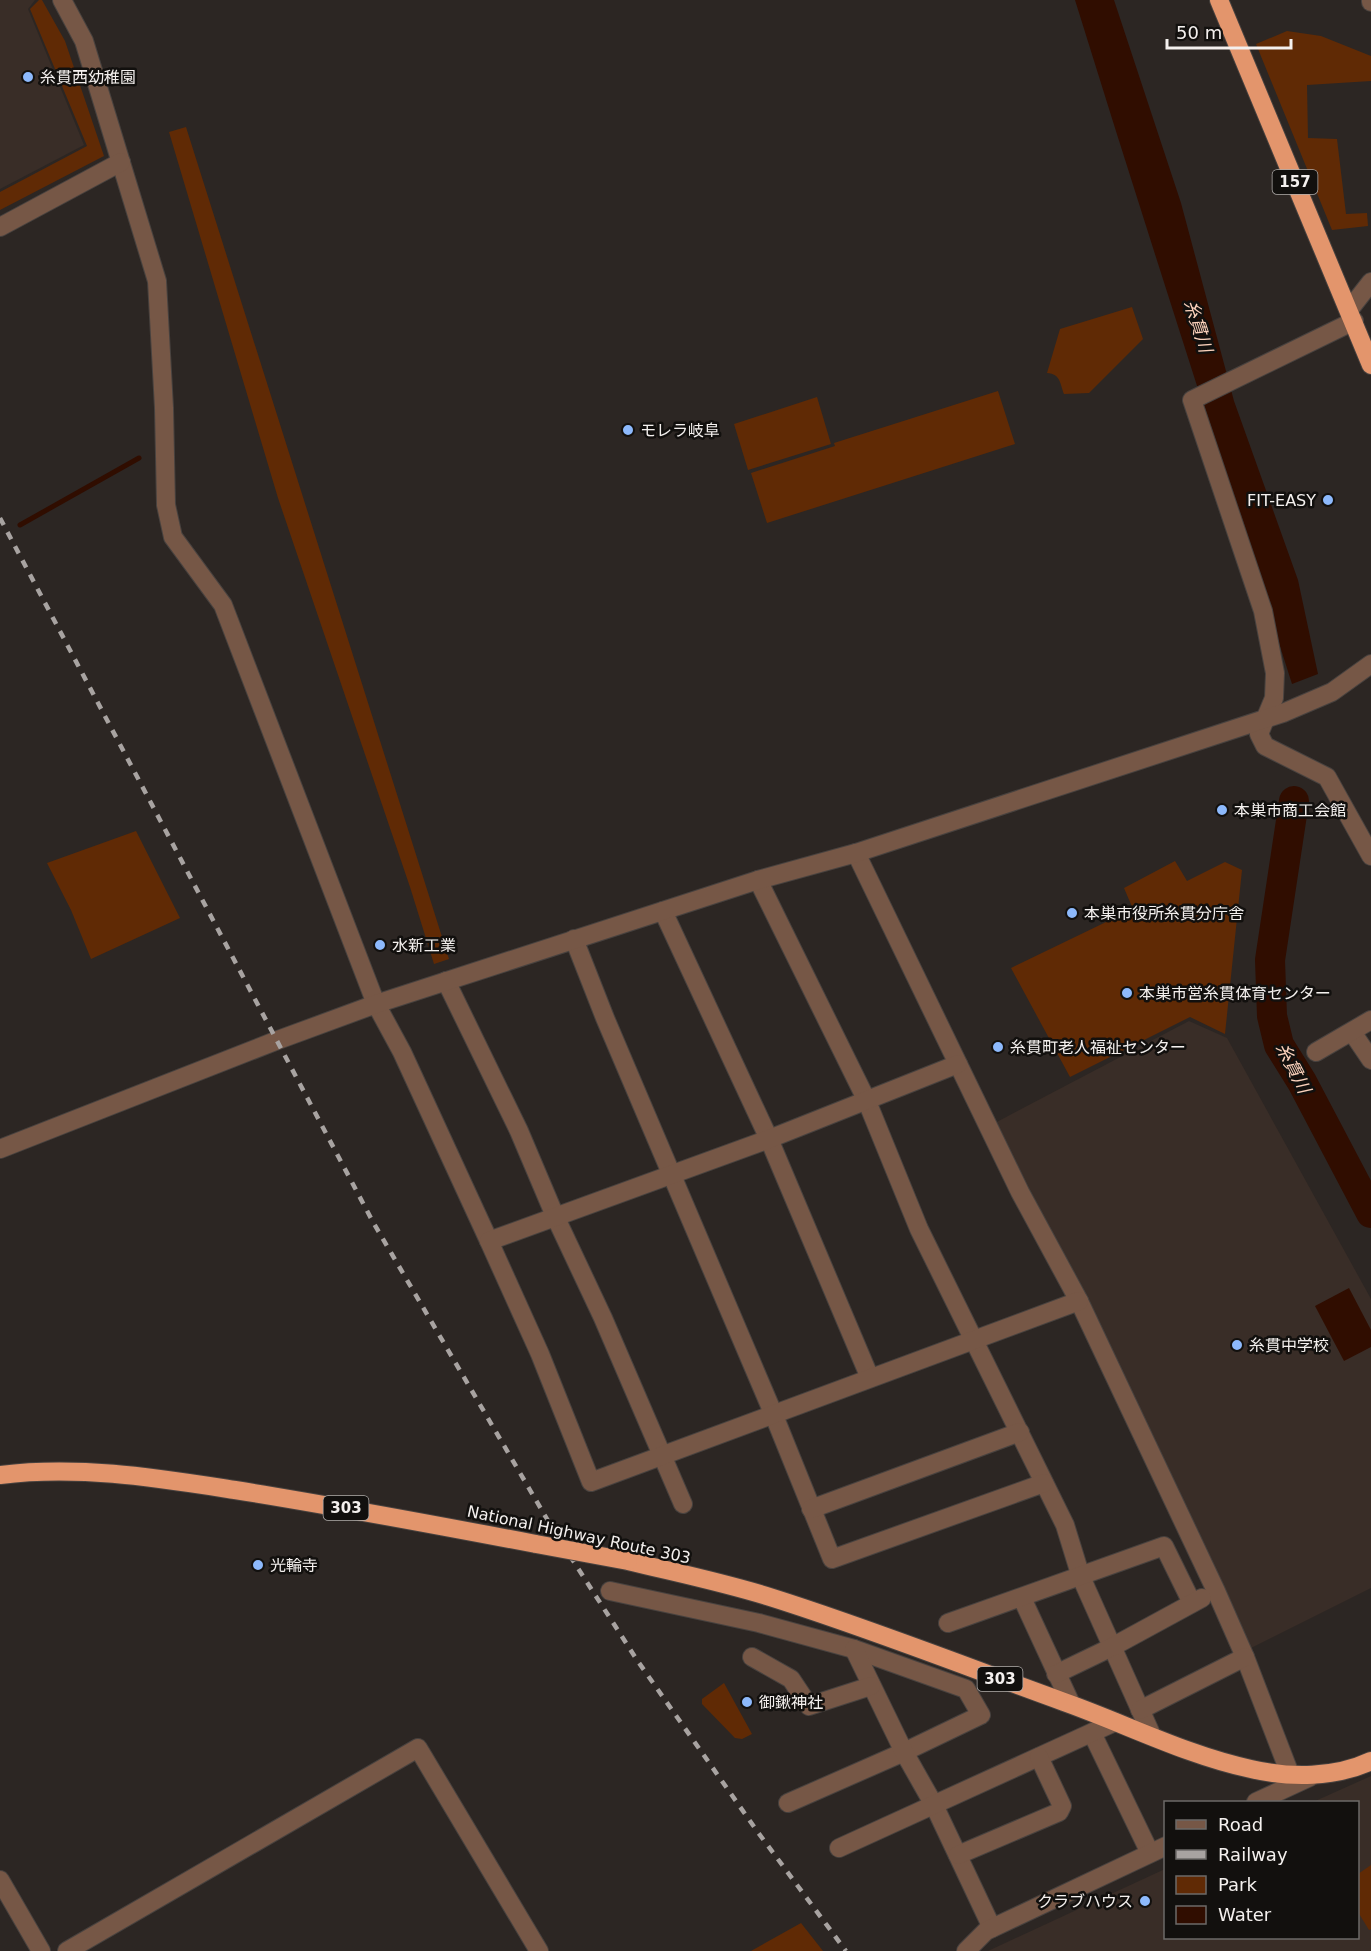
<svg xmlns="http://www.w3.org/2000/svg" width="1371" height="1951" font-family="'DejaVu Sans','Noto Sans JP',sans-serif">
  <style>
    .built { fill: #392d27 }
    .green { fill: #602a05 }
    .water { fill: #300d00 }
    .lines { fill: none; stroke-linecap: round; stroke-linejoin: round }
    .stream { stroke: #300d00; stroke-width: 5 }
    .river { stroke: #300d00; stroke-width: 30 }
    .minor-casing { stroke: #48423f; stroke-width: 20 }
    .highway-casing { stroke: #48423f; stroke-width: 20 }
    .minor { stroke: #765746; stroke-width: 18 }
    .highway { stroke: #e3956c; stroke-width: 18 }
    .rail { stroke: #a8a3a1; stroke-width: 4.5; stroke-dasharray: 8 8; stroke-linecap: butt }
    .highway-bridge-casing { stroke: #48423f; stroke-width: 20; stroke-linecap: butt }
    .highway-bridge { stroke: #e3956c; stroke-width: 18 }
    .poi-dot { fill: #8db9fc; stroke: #12100e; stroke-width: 2 }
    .labels { text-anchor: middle; stroke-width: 5; stroke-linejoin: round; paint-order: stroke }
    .shield { fill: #12100e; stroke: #b0adab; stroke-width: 1.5 }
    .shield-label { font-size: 15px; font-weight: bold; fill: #f4f0ee }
    .poi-label { font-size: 16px; fill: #f4f0ee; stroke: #12100e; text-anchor: start }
    .street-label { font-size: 16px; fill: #f4f0ee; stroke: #12100e }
    .water-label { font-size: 18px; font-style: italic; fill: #fbd1bb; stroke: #12100e }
  </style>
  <rect width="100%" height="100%" fill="#2c2623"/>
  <!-- built -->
  <g class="built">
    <polygon points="0,0 35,0 28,9 84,145 0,189"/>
    <polygon points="1189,1021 1227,1038 1371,1299 1371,1588 1247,1650 991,1125"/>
    <polygon points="1371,1776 1371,1951 988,1951 1165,1869 1166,1938 1358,1938 1358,1802 1313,1802"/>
  </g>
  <!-- green -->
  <g class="green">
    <polygon points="39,0 42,0 65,41 104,156 0,210 0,192 87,146 30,9"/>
    <polygon points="1287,31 1321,36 1371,56 1371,81 1307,85 1308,138 1337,139 1346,214 1367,213 1368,226 1332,230 1256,44"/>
    <polygon points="186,127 449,959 434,964 410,887 278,498 169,132"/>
    <path d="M1132,307L1143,339L1089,393L1064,394C1060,384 1061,374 1047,373L1060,329Z"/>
    <polygon points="998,391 1015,444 767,523 751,473 835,446 834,443"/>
    <polygon points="817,397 831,444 748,470 734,424"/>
    <polygon points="136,831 180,918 91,959 71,910 47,863"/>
    <polygon points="1175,861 1187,881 1225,862 1242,870 1225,1034 1190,1017 1070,1077 1011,968 1133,909 1124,888"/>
    <polygon points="724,1683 752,1734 742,1739 735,1738 702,1704 702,1699"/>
    <polygon points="1371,1865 1371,1929 1369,1930 1358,1912 1358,1874"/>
    <polygon points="801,1923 823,1951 751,1951"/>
  </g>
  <!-- water -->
  <g class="water">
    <path d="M1075,0H1114L1181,203L1234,401L1298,580L1318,674L1292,684C1220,456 1146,229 1075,0Z"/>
    <polygon points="1349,1288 1371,1330 1371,1347 1344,1361 1315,1306"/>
  </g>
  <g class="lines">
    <!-- stream -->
    <polyline class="stream" points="20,525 139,458"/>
    <!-- river -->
    <polyline class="river" points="1294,801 1270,960 1272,1016 1279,1045 1302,1082 1371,1213"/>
    <defs>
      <g id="minor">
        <polyline points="62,0 84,41 157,281 164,408 166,505 173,537 223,605 376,1004 402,1052 489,1241"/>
        <polyline points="1371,0 1371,2"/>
        <polyline points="0,227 121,162"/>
        <polyline points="1349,310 1371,282"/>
        <polyline points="1354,321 1192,400 1263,611 1275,673 1274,698 1259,734 1265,746 1327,777 1371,856"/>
        <polyline points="856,853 1020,1192 1079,1301 1216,1591 1245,1657 1290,1774"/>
        <polyline points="758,880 866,1099 919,1229 1065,1525 1081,1577 1152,1736"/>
        <polyline points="663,911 769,1139 870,1378"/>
        <polyline points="574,939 605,1018 773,1413 832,1559 1044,1483"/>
        <polyline points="446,981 519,1131 555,1216 603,1318 683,1504"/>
        <polyline points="1352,1032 1371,1060"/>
        <polyline points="1316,1052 1371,1020"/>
        <polyline points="958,1064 769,1139 489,1241 540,1354 591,1482 1079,1301"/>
        <polyline points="0,1149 278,1040 376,1004 758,880 856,853 1283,713 1332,692 1371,664"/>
        <polyline points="811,1509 1020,1432"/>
        <polyline points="610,1591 759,1623 854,1649 966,1689 981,1715 904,1752 788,1803"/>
        <polyline points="1022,1598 1071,1704"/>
        <polyline points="948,1623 1164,1546 1192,1603"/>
        <polyline points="854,1649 904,1752 934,1805 992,1928"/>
        <polyline points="752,1657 791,1679 809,1706 871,1686"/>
        <polyline points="1056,1674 1112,1647 1202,1598"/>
        <polyline points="1140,1710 1245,1657"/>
        <polyline points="1092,1733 1150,1853"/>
        <polyline points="1256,1802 1310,1777"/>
        <polyline points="839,1848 1115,1722"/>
        <polyline points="958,1855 1059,1812 1062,1806 1039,1757"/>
        <polyline points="0,1880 41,1951"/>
        <polyline points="67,1951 418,1748 539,1951"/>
        <polyline points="966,1951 986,1931 1166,1846"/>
      </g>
      <g id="highway">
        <polyline points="1219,0 1371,365"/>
        <path d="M0,1475C79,1465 157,1478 235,1490C336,1506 436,1525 536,1544"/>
        <path d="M628,1561C677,1573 726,1583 773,1598C871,1629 967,1667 1064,1702C1126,1724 1186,1755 1251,1769C1290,1778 1335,1778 1371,1761"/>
      </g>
    </defs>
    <!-- minor casing -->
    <use href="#minor" class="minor-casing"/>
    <!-- highway casing -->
    <use href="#highway" class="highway-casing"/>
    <!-- minor -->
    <use href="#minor" class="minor"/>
    <!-- highway -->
    <use href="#highway" class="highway"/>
    <!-- rail -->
    <polyline class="rail" points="0,518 373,1222 554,1531 637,1660 757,1831 846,1951"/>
    <defs>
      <polyline id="highway-bridge" points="536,1544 628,1561"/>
    </defs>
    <!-- highway-bridge casing -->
    <use href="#highway-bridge" class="highway-bridge-casing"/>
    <!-- highway-bridge -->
    <use href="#highway-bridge" class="highway-bridge"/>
  </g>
  <!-- markers -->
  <g class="poi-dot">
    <circle cx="28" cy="77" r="6"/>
    <circle cx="628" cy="430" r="6"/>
    <circle cx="1328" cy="500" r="6"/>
    <circle cx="1222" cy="810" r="6"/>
    <circle cx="1072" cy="913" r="6"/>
    <circle cx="380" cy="945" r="6"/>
    <circle cx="1127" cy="993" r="6"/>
    <circle cx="998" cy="1047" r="6"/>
    <circle cx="1237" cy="1345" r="6"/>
    <circle cx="258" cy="1565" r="6"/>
    <circle cx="747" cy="1702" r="6"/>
    <circle cx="1145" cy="1901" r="6"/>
  </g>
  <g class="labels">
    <!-- shield labels -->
    <g class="shield">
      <rect x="1272.5" y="170" width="45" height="24" rx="4.5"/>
      <rect x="323.5" y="1496" width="45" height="24" rx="4.5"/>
      <rect x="977.5" y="1667" width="45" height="24" rx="4.5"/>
    </g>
    <g class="shield-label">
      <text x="1295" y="187">157</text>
      <text x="346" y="1513">303</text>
      <text x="1000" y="1684">303</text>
    </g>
    <!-- poi labels -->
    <g class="poi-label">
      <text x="40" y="83">糸貫西幼稚園</text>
      <text x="640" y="436">モレラ岐阜</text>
      <text x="1316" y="506" text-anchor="end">FIT-EASY</text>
      <text x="1234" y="816">本巣市商工会館</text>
      <text x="1084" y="919">本巣市役所糸貫分庁舎</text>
      <text x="392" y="951">水新工業</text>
      <text x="1139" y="999">本巣市営糸貫体育センター</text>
      <text x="1010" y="1053">糸貫町老人福祉センター</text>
      <text x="1249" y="1351">糸貫中学校</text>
      <text x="270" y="1571">光輪寺</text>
      <text x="759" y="1708">御鍬神社</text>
      <text x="1133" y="1907" text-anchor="end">クラブハウス</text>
    </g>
    <!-- street labels -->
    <g class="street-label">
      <text transform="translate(579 1534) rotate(12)" y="6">National Highway Route 303</text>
    </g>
    <!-- water labels -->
    <g class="water-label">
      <text transform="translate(1198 326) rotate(72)" y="6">糸貫川</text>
      <text transform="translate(1293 1068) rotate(63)" y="6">糸貫川</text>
    </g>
  </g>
  <!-- legend -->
  <rect x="1164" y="1801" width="195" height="138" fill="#12100e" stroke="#6c6a68" stroke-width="1.5"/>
  <rect x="1176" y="1820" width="30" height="9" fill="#765746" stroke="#6c6a68" stroke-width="1.5"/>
  <text x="1218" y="1831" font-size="18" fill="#f4f0ee">Road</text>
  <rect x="1176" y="1850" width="30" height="9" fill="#a8a3a1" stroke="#6c6a68" stroke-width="1.5"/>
  <text x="1218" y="1861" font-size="18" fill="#f4f0ee">Railway</text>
  <rect x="1176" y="1876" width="30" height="18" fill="#602a05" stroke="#6c6a68" stroke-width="1.5"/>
  <text x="1218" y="1891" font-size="18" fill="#f4f0ee">Park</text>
  <rect x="1176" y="1906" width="30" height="18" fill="#300d00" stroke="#6c6a68" stroke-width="1.5"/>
  <text x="1218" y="1921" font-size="18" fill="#f4f0ee">Water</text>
  <!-- scale -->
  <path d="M1167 39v9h124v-9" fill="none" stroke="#f4f0ee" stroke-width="3"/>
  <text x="1176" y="39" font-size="18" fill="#f4f0ee" stroke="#12100e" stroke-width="4.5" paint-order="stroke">50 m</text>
</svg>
